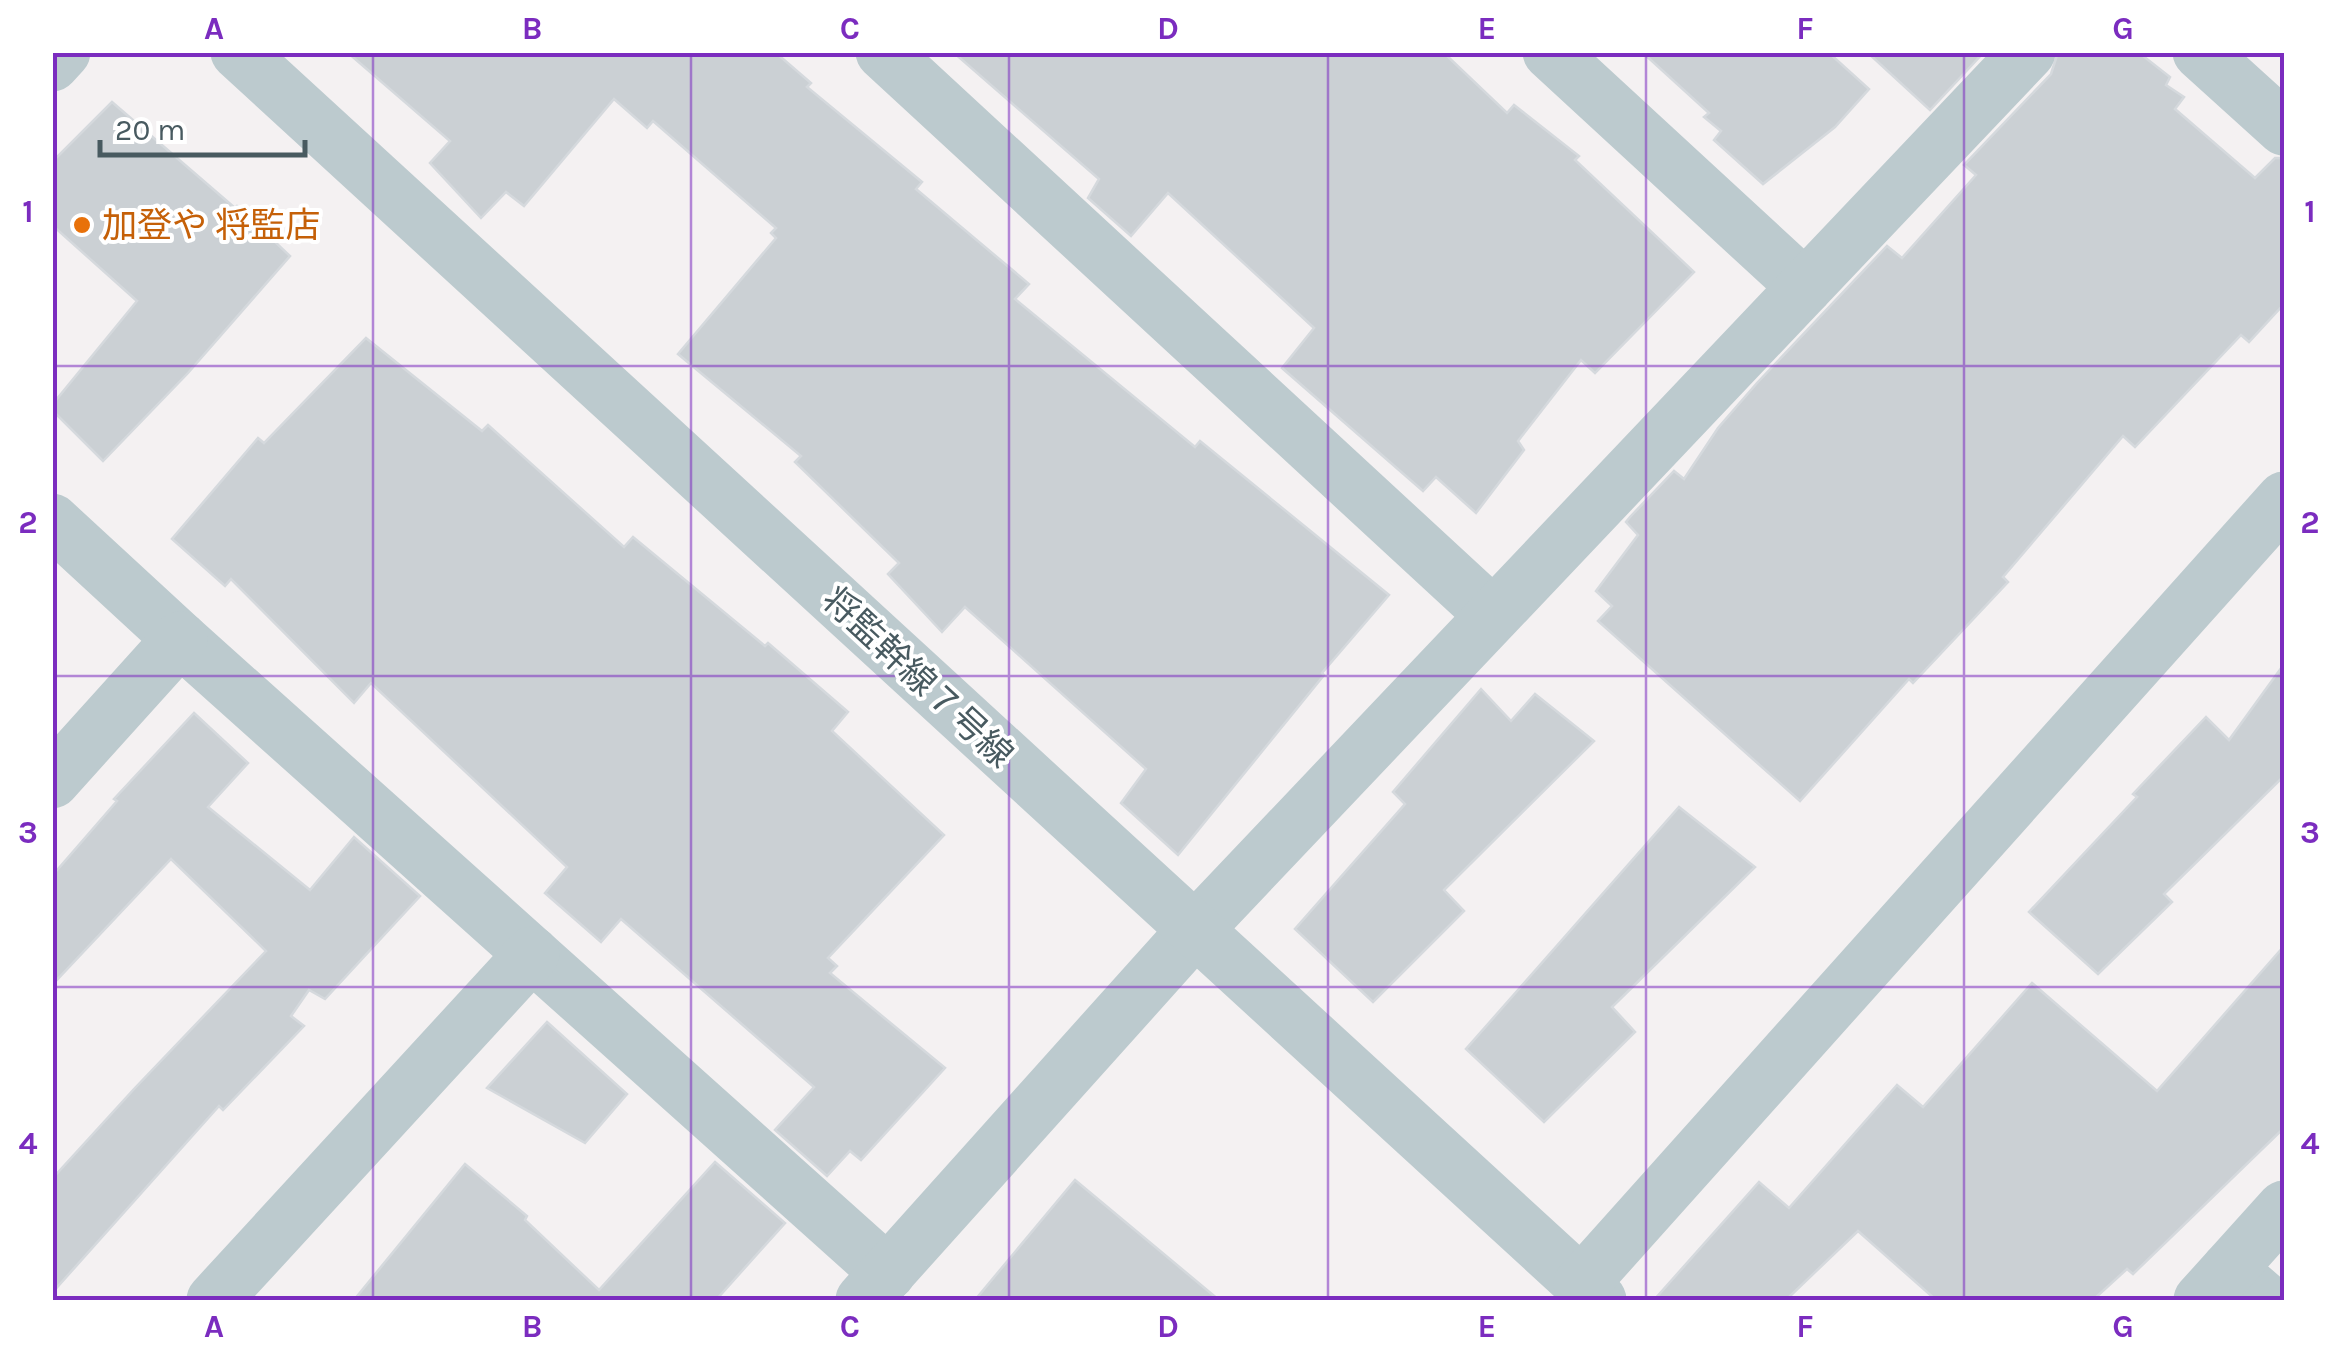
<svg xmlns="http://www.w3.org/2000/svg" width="2337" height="1353" font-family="Karla,'Noto Sans JP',sans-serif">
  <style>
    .building { fill: #cbd0d4; stroke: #d5d9dd; stroke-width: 2.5 }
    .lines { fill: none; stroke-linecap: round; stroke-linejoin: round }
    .minor { stroke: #bccace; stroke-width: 55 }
    .tertiary { stroke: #bccace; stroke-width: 55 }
    .grid { fill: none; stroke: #7b2cbf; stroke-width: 2.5; stroke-opacity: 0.55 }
    .food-dot { fill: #e8710a; stroke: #fff; stroke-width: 4 }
    .labels { text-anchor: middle; stroke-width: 8; stroke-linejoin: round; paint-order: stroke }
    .food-label { font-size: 35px; fill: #c56008; stroke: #fff; text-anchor: start }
    .street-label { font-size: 35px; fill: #485a60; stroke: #fff }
    .neatline { fill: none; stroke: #7b2cbf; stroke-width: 4 }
    .grid-label { font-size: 32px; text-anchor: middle; font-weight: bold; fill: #7b2cbf }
  </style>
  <rect width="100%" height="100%" fill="#f4f1f2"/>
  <!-- building -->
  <g class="building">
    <polygon points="347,52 775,52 811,83 807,87 922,182 916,189 1029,284 1015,299 1195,447 1200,441 1389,595 1322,673 1324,675 1178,855 1121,803 1146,769 965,607 942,632 888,574 899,563 795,462 801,456 678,354 776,238 771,233 776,228 653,121 647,128 614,99 524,206 506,192 481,218 430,163 450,141"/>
    <polygon points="953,52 1443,52 1507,113 1514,105 1579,156 1575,160 1694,272 1595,373 1581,360 1518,441 1524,450 1476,513 1436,477 1423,491 1282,368 1314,328 1168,193 1131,236 1088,198 1099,179"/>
    <polygon points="1642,52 1828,52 1869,89 1835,127 1763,184 1714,140 1721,131 1704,117 1709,113"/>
    <polygon points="1867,52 1984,52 1930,110"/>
    <polygon points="2058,52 2138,52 2170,77 2166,85 2184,97 2175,109 2255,178 2275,158 2284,158 2284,304 2249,342 2241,335 2135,447 2123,436 2003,577 2008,582 1913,683 1909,679 1800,801 1598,621 1612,606 1596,591 1638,535 1626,522 1630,517 1674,471 1684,479 1718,428 1757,383 1887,246 1902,258 1976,175 1964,165 2051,74"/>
    <polygon points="112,102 235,208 237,206 290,256 188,373 103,461 52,410 52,405 137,301 52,225 52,162"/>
    <polygon points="366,338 482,431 488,425 624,547 633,537 765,646 768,643 848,712 832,731 944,835 828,958 837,966 830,973 945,1068 861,1160 850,1151 827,1176 775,1130 814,1087 621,919 601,942 545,893 567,867 371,683 354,703 231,579 225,586 172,539 258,438 264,443"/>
    <polygon points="2284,664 2284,776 2164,894 2172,902 2098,974 2029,912 2137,797 2133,794 2206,717 2229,740"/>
    <polygon points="1481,689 1511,721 1535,694 1594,741 1444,890 1464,911 1373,1002 1295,929 1405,804 1393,792"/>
    <polygon points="194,713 248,763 208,807 310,890 354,837 420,896 325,999 309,990 291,1016 304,1026 223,1110 219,1106 52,1293 52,1179 134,1089 266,951 171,859 52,985 52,876 117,801 114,799"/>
    <polygon points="1679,807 1755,867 1612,1007 1635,1032 1544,1122 1466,1049"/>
    <polygon points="2284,946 2284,1128 2133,1274 2127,1269 2093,1300 1936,1300 1858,1231 1786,1300 1654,1300 1759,1182 1789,1208 1897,1085 1923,1107 2032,983 2157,1091"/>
    <polygon points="547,1022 627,1094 585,1143 487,1088"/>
    <polygon points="715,1162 785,1223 716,1300 354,1300 465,1164 527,1216 525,1220 599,1290"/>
    <polygon points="1075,1180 1219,1300 975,1300"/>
  </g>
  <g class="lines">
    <!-- minor -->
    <g class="minor">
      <polyline points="883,52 1493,615"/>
      <polyline points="1550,52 1805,287"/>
      <polyline points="2200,52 2284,128"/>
      <polyline points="52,64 63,52"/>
      <polyline points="52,521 180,639 888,1273"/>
      <polyline points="52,781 180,639"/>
      <polyline points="2229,1269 2265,1300"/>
      <polyline points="214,1300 532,954"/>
      <polyline points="863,1300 1194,931 2028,52"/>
      <polyline points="2201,1300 2284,1208"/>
    </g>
    <!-- tertiary -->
    <g class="tertiary">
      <polyline points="238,52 1599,1300"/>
      <polyline points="1581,1284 2284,499"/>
    </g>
  </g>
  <!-- grid -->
  <path class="grid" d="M373,52V1300M691,52V1300M1009,52V1300M1328,52V1300M1646,52V1300M1964,52V1300M52,366H2284M52,676H2284M52,987H2284"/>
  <!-- markers -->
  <circle class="food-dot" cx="82" cy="225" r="10"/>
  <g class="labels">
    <!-- food labels -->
    <g class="food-label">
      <text x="102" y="237">加登や 将監店</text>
    </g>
    <!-- street labels -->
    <g class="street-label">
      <text transform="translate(918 677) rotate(43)" y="12">将監幹線７号線</text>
    </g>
  </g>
  <!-- border -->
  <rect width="2337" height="1353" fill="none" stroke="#ffffff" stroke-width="110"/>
  <!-- scale -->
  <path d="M100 140v15h205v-15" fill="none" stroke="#485a60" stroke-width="5"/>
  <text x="115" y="140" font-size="30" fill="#485a60" stroke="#ffffff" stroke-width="8" paint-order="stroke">20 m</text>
  <rect x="55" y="55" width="2227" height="1243" class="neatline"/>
  <g class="grid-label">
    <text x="214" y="39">A</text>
    <text x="532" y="39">B</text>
    <text x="850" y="39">C</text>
    <text x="1168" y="39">D</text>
    <text x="1487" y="39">E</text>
    <text x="1805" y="39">F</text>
    <text x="2123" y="39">G</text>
    <text x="28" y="222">1</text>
    <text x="2310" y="222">1</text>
    <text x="28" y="533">2</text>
    <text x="2310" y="533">2</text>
    <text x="28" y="843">3</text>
    <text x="2310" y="843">3</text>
    <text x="28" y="1154">4</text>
    <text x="2310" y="1154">4</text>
    <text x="214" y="1337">A</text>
    <text x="532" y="1337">B</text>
    <text x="850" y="1337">C</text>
    <text x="1168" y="1337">D</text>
    <text x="1487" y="1337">E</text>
    <text x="1805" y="1337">F</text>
    <text x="2123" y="1337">G</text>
  </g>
</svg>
